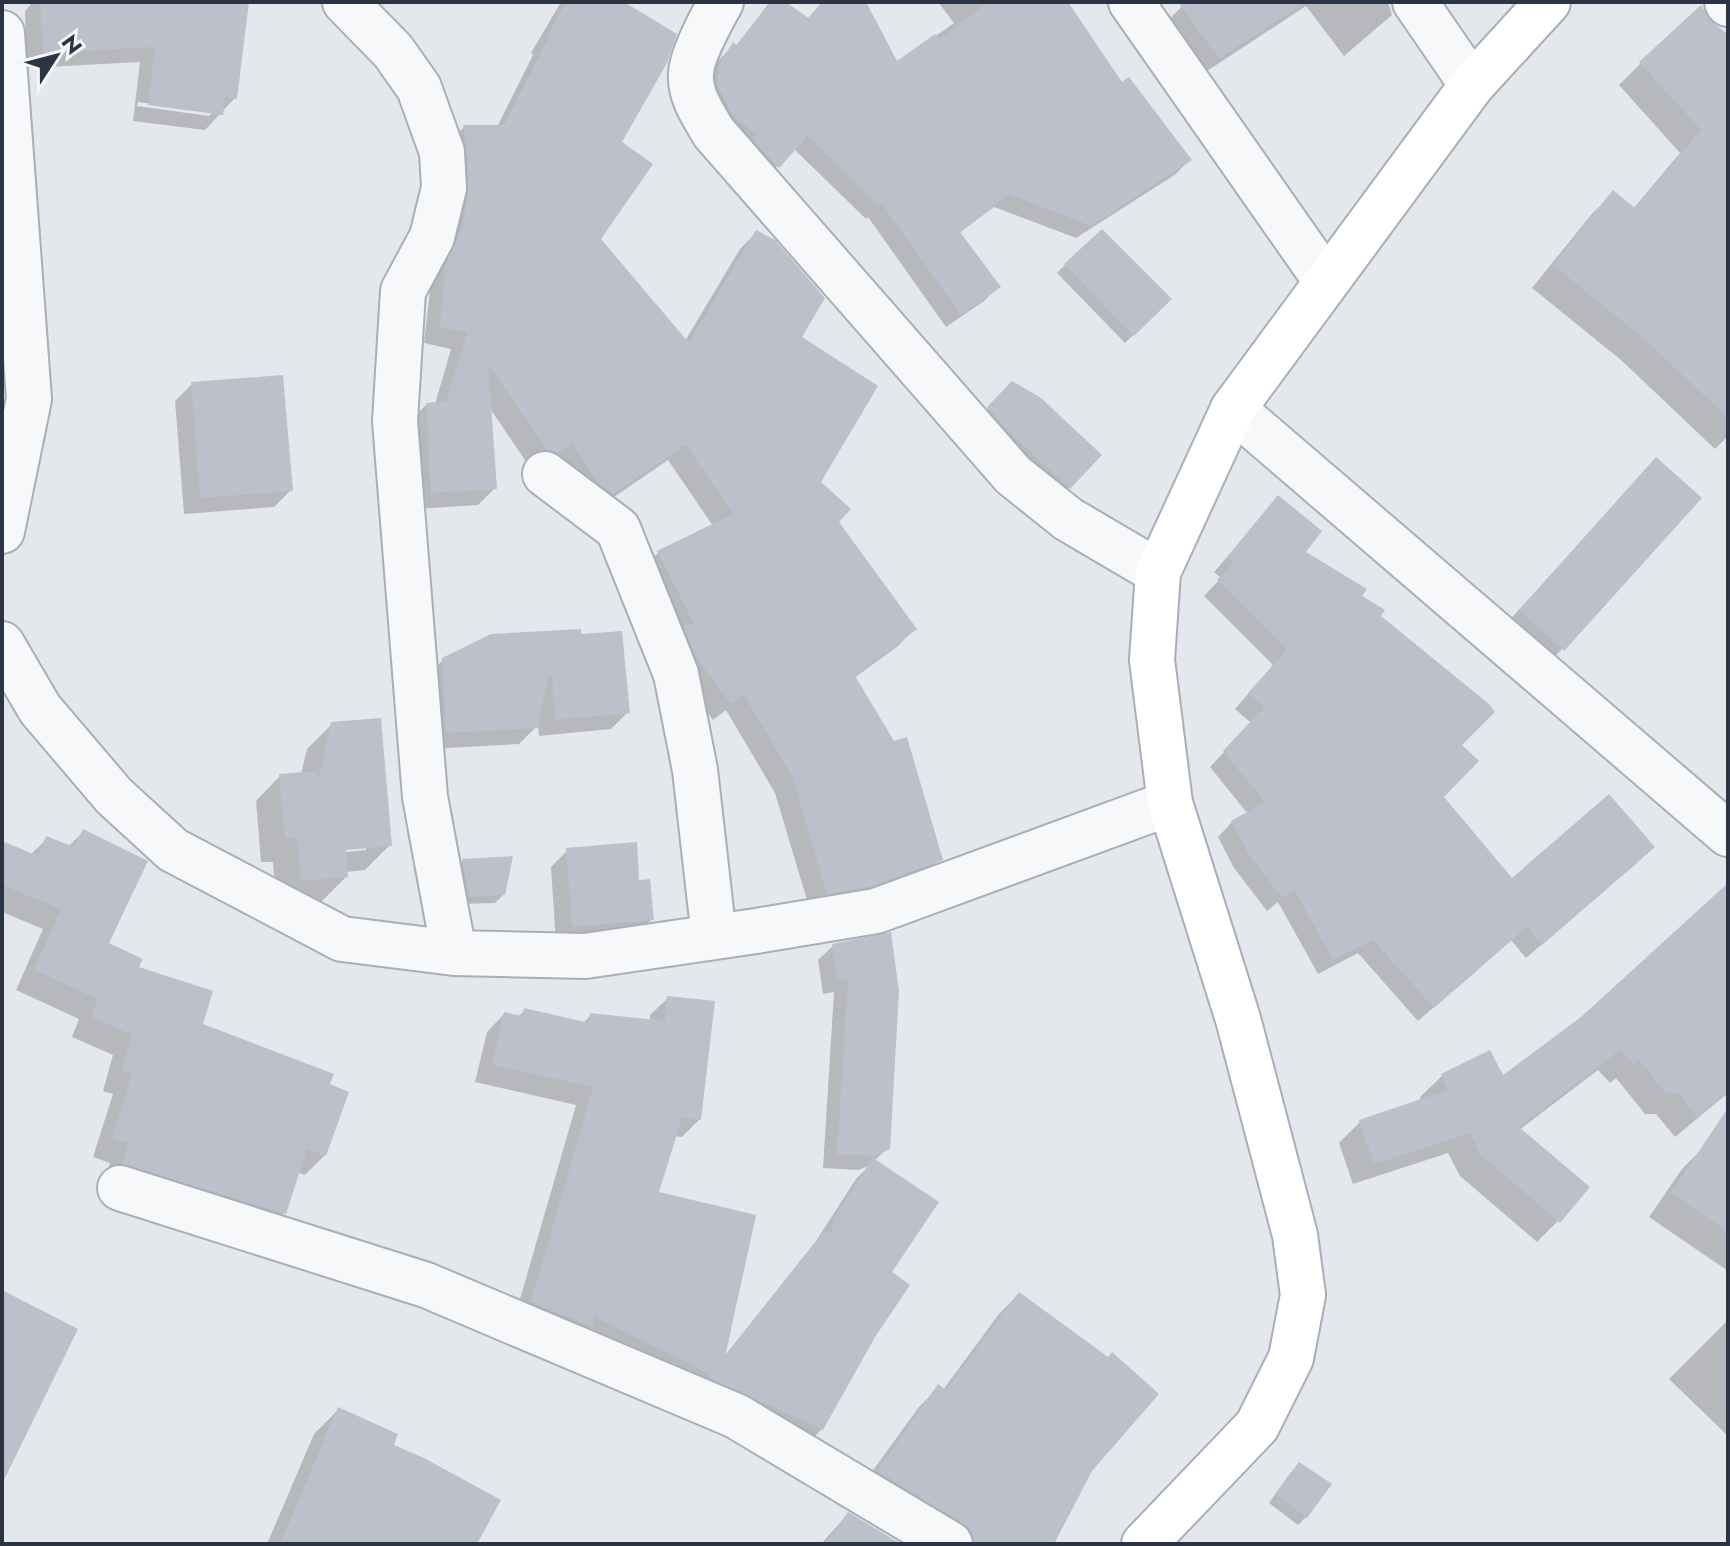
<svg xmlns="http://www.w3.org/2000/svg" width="1730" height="1546" font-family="Jost,sans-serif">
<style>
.shadow{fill:#0003;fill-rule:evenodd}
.building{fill:#bbc0ca}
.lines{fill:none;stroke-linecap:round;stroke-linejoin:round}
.street-casing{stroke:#a9aeb7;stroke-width:48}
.secondary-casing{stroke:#a9aeb7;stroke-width:48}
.street{stroke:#f7f8fa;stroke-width:44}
.secondary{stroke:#fff;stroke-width:44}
</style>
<rect width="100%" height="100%" fill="#e4e7ec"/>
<path class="shadow" d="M33,2H247L235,98L205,130L133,121L140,62L27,68L25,11ZM138,102L213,112L209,116L137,106Z
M561,2H620L619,142L599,239L685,341L740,249L757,232L800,338L818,482L836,522L914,629L898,646L854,678L940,859L923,876L810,910L775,793L726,710L713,720L680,676L641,570L658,553L713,526L668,460L595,510L529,466L489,407L495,488L478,505L415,509L409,422L426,405L435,404L451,349L424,343L447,144L464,127H497L533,55L531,53Z
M770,2H783L807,20L830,2H864L896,64L954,23L938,2H1066L1122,85L1189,160L1176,174L1076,238L994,207L959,233L998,287L984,301L946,327L868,217L866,219L794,149L764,180L719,129L708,72L733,45L735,47Z
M1186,2H1388L1392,15L1344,56L1306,6L1201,75L1164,25Z
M1712,26L1728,37V436L1715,449L1621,360L1532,288L1591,215L1613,193L1633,209L1680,153L1619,85L1641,63Z
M1065,265L1170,299L1125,343L1057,273Z
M1013,383L1069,487L1054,502L974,423Z
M192,384L291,490L274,507L184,514L175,401Z
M1656,460L1699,499L1538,675L1495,636Z
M1278,498L1303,552L1360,597L1379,617L1459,745L1441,797L1512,881L1638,862L1526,958L1511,940L1418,1021L1358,953L1318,974L1278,902L1267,911L1234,868L1218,837L1232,822L1248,814L1210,767L1251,723L1235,709L1273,665L1204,596L1221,578L1214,572Z
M491,636L628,712L611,729L539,736L538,725L519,744L430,749L426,677L443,660Z
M332,724L390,845L365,870L346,872V877L322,901L276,905L273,862H261L256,801L280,776L301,774L307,749ZM366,846V850L336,853V849Z
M84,831L106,944L201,1025L327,1085L325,1155L305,1175L297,1172L284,1213L265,1233L104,1184L110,1163L93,1157L113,1094L103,1091L113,1055L72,1037L79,1019L16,990L43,929L2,912V843L30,855L47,839L68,847Z
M568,850L637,882L652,919L635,936L556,943L551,867Z
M463,861L504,894L495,903L461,904L455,868Z
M1728,908V1093L1675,1137L1656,1114H1645L1616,1078L1610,1083L1598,1070L1519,1130L1558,1221L1537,1242L1460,1176L1448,1153L1353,1184L1339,1143L1360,1122L1422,1101L1420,1097L1442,1076L1490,1052L1503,1078Z
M889,935L888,1148L874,1161L890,1273L873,1336L822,1429L804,1447L514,1320L576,1105L475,1082L487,1032L504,1014L518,1017L525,1010L583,1023L591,1015L650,1022V1015L668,998L700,1119L682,1137L674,1136L657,1194L723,1358L816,1241L856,1179L869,1166L858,1170L823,1168L834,992L823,994L818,960L833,946Z
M1705,1146L1728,1161V1271L1649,1217L1682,1169Z
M1019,1294L1091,1469L1052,1544H945L858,1491L919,1407L939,1387L943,1390L999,1314Z
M1728,1320V1436L1669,1379Z
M338,1410L391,1446L475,1544H267L314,1434Z
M1291,1472L1306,1517L1298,1525L1269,1503Z
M848,1514L898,1544H821Z"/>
<path class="building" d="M40,2H249L237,99L225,97L223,115L148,105L155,47L43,53Z
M566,2H624L677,34L667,63L622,142L653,164L601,239L689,343L756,230L775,240L825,298L802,337L878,386L821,482L851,509L839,522L917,629L855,676L894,741L907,737L943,860L870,887L827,894L792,776L744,695L731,704L697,659L683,625L694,624L657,551L733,514L686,445L613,494L598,482L572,444L558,453L546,449L488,364L497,489L431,493L426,403L446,401L467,332L440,327L445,265L462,227L468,194L467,151L463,125H504L549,37L547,36Z
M770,2H786L808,18L822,2H866L897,61L935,34L939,40L988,2H1068L1122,82L1129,77L1192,160L1091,226L1009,194L960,232L1001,287L961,315L882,204L880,207L808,136L779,168L752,139L756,134L732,115L717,84L719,65L733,42L737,46Z
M1178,2H1306L1219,59Z
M1701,5L1714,24L1728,34V418L1643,338L1553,265L1613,190L1635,208L1701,130L1639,62Z
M1102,229L1172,299L1134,336L1064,264Z
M283,375L293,491L200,498L191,382Z
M1012,381L1041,398L1102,455L1070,489L1011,434L987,407Z
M1656,457L1702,498L1564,651L1519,610Z
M1278,495L1322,531L1306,552L1367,589L1362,596L1385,610L1381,616L1489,704L1495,712L1462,745L1479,761L1444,797L1512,878L1609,794L1655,847L1542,945L1527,927L1434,1008L1373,940L1333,960L1294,889L1282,898L1248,853L1231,821L1265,802L1223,751L1264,707L1248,693L1287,650L1217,580L1234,562L1227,557Z
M581,629V634L622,631L630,713L555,720L552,676H548L538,728L446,733L442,658L491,634Z
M381,718L392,846L346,850L348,877L301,881L297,838H285L279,774L317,771L318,782L331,722Z
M83,829L148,861L109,943L143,959L139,967L213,991L203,1024L334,1074L330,1084L349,1092L326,1156L307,1149L286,1214L122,1164L129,1143L112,1138L132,1074L121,1071L132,1035L91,1017L98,999L34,970L61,909L2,885V841L38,856L46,836L74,847Z
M637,842L639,880L650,879L654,920L572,927L566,848Z
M513,856L505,895L469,897L462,859Z
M1728,883V1092L1697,1117L1678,1093H1666L1638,1059L1633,1064L1620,1050L1519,1127L1590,1187L1560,1223L1481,1155L1470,1133L1374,1164L1359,1120L1448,1090L1441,1074L1490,1050L1503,1075L1581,1017Z
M891,932L899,992L890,1149L874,1156L837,1154L848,979L837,980L832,944Z
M667,996L715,1001L701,1120L682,1118L659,1192L756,1215L725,1357L824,1231L832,1233L833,1219L873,1158L939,1202L892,1272L910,1285L875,1337L823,1430L709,1378L711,1375L595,1317L593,1327L531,1302L593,1087L492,1065L504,1012L522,1016L524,1008L589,1023L590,1013L665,1021Z
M1728,1108V1232L1671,1193Z
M2,1290L78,1329L2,1484Z
M1019,1292L1108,1357L1112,1352L1159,1394L1092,1471L1054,1544H975L971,1531L963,1523L877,1471L938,1384L946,1390Z
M338,1407L398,1434L394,1445L424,1458L501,1500L477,1544H280Z
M1299,1462L1332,1484L1307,1518L1275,1494Z
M848,1512L901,1544H825Z"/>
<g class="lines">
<defs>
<path id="street" d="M345,2L393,51L419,88L442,152L444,188L432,237L403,291L395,421L425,797L454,953
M721,2C712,18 692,55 691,73C689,95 704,116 714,133L1013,475L1068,519L1158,572
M1131,2L1326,281
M1415,2L1472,85
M1727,2L1728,4
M2,33L29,399L2,531
M1233,409L1728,834
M545,474L618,529L676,674L695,770L714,937
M2,644L40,709L114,796L173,850L342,939L454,953L585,956L756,931L876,911L1170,803
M120,1188L426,1285L736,1416L950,1544"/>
<path id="secondary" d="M1144,1544L1257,1426L1291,1358L1303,1295L1295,1235L1238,1019L1170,803L1152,660L1158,572L1233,409L1472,85L1548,2"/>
</defs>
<use href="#street" class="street-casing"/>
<use href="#secondary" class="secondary-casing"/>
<use href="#street" class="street"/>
<use href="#secondary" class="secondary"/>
</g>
<rect width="1730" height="1546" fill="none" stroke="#2b3445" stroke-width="8"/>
<g transform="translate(56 56) rotate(54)" stroke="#f4f6f9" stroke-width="6" paint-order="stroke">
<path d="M0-6L14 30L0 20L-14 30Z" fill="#2b3445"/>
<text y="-12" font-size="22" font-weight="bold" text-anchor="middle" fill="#2b3445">N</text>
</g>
</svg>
